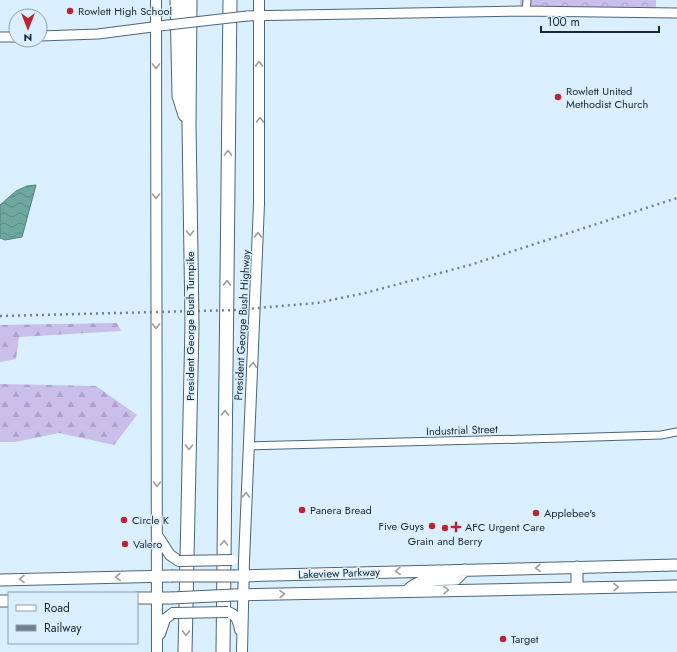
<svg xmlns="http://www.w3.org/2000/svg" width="677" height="652" font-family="Jost,sans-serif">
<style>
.forest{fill:url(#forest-firs)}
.park{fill:url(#park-crowns)}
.water{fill:url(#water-waves);stroke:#54817e}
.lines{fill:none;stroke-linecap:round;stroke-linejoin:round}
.minor-casing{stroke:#4e6576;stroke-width:9}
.tertiary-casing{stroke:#4e6576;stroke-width:11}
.secondary-casing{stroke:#4e6576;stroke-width:12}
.primary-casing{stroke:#4e6576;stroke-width:13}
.motorway-casing{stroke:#4e6576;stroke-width:15}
.minor{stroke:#fff;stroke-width:7}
.tertiary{stroke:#fff;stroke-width:9}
.secondary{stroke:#fff;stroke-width:10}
.primary{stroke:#fff;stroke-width:11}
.motorway{stroke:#fff;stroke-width:13}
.rail{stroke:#72818d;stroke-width:2.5;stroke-dasharray:2 4;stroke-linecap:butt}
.tertiary-bridge-casing{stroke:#4e6576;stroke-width:11;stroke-linecap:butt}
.secondary-bridge-casing{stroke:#4e6576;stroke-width:12;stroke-linecap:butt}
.primary-bridge-casing{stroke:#4e6576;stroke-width:13;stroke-linecap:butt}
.tertiary-bridge{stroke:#fff;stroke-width:9}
.secondary-bridge{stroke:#fff;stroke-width:10}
.primary-bridge{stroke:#fff;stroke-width:11}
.oneway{stroke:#989da0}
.poi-dot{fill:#b72632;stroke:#daefff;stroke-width:1.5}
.labels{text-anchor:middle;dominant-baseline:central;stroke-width:3;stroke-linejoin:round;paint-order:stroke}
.poi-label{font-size:11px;fill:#1b252d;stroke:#daefff;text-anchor:start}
.street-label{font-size:11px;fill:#1b252d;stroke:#daefff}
</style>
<defs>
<pattern id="forest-firs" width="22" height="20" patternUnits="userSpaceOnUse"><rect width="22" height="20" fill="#cabeeb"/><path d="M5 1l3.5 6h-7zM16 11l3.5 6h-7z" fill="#ada3ca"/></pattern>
<pattern id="park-crowns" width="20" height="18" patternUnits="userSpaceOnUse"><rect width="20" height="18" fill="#cabeeb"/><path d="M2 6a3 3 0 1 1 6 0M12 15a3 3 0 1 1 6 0" fill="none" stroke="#ada3ca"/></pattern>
<pattern id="water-waves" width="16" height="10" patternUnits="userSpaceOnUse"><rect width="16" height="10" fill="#6da9a0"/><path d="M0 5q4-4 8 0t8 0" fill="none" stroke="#598983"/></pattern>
</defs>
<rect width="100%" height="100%" fill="#daefff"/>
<path class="forest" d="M117,323L121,331L19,337L16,359L0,362V325Z
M0,384L96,386L137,415L114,445L59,433L15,442H0Z"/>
<path class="park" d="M520,0H656V8L520,11Z"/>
<path class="water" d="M36,185L22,237L5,240L0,238V205L16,191L27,186Z"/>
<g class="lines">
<defs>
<path id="minor" d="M526,11L527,0
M248,446L563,438L661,435L677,432"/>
<path id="tertiary" d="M247,16L520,11L677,13
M40,36L98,34L168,25
M0,37H16"/>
<path id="secondary" d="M156,0L157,652
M157,535L170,555L179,561
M228,612C236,614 239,622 240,630
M160,634L165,619L173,613
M242,652L244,561L259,204V0"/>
<path id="primary" d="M577,567V588
M235,576L677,565
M0,580L171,576
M407,591C421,577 437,580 456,579L465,570
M234,595L677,586
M137,598H171
M0,601H9"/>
<path id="motorway" d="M177,0L179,96L185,115
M185,652L192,324L189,124L190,0
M223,652L230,0"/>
</defs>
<use href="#minor" class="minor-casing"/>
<use href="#tertiary" class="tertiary-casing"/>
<use href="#secondary" class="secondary-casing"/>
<use href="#primary" class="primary-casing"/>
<use href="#motorway" class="motorway-casing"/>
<use href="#minor" class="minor"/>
<use href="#tertiary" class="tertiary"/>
<use href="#secondary" class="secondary"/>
<use href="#primary" class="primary"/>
<use href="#motorway" class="motorway"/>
<path class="rail" d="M0,316L235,310L317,303L365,293L470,265L677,198"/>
<defs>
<path id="tertiary-bridge" d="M168,25L247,16"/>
<path id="secondary-bridge" d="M179,561L232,560
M173,613L228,612"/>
<path id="primary-bridge" d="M171,576H235
M171,598L234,595"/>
</defs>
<use href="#tertiary-bridge" class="tertiary-bridge-casing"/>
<use href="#secondary-bridge" class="secondary-bridge-casing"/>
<use href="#primary-bridge" class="primary-bridge-casing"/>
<use href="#tertiary-bridge" class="tertiary-bridge"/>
<use href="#secondary-bridge" class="secondary-bridge"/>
<use href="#primary-bridge" class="primary-bridge"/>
</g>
<defs><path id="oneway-chevron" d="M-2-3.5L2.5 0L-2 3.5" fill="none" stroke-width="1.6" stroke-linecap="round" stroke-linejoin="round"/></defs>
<g class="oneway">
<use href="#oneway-chevron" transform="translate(259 64) rotate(-91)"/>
<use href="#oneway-chevron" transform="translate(156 66) rotate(90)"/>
<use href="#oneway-chevron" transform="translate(260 120) rotate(-91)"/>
<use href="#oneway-chevron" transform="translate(228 153) rotate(-89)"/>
<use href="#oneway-chevron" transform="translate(156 196) rotate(90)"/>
<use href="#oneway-chevron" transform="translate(190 233) rotate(89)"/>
<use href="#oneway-chevron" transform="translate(258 235) rotate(-88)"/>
<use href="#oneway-chevron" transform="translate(227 283) rotate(-89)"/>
<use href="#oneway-chevron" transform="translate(156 326) rotate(90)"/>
<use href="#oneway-chevron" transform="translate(253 365) rotate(-87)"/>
<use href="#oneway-chevron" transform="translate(225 413) rotate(-89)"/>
<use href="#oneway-chevron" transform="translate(189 447) rotate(91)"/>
<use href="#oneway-chevron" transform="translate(157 484) rotate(90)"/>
<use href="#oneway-chevron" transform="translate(246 495) rotate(-88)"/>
<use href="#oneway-chevron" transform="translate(224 543) rotate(-89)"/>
<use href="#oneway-chevron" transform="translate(538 568) rotate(179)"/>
<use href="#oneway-chevron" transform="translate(398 571) rotate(178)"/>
<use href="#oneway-chevron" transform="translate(118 577) rotate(179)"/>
<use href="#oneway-chevron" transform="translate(22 579) rotate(179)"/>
<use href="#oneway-chevron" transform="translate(616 587) rotate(-1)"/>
<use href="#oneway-chevron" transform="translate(446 590) rotate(-1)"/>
<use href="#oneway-chevron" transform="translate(282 594) rotate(-1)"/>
<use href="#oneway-chevron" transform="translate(186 633) rotate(91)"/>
</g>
<g class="poi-dot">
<circle cx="70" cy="11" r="4"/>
<circle cx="558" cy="97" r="4"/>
<circle cx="302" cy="510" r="4"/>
<circle cx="536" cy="513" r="4"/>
<circle cx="124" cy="520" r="4"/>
<circle cx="432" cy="526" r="4"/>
<path d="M454 521h4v4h4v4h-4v4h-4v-4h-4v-4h4z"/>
<circle cx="445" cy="528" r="4"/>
<circle cx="125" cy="544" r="4"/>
<circle cx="503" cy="639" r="4"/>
</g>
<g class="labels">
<g class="poi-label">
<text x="78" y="11">Rowlett High School</text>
<text x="566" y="91">Rowlett United<tspan x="566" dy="13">Methodist Church</tspan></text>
<text x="310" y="510">Panera Bread</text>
<text x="544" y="513">Applebee's</text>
<text x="132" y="520">Circle K</text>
<text x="424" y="526" text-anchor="end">Five Guys</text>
<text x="465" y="527">AFC Urgent Care</text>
<text x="445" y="541" text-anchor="middle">Grain and Berry</text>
<text x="133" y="544">Valero</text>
<text x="511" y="639">Target</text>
</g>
<g class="street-label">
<text transform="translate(242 325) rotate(-87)">President George Bush Highway</text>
<text transform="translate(190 326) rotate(-90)">President George Bush Turnpike</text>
<text transform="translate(462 430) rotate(-2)">Industrial Street</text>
<text transform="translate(339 573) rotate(-2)">Lakeview Parkway</text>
</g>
</g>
<rect x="8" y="592" width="130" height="52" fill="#daefff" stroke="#8e9eab"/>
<rect x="16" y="605" width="20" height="6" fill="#ffffff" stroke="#8e9eab"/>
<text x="44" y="612" font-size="12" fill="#1b252d">Road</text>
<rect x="16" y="625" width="20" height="6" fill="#72818d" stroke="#8e9eab"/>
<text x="44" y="632" font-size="12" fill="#1b252d">Railway</text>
<g transform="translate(28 28) rotate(180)"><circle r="19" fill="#daefff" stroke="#8e9eab"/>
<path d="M0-3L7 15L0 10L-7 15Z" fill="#b72632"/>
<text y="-6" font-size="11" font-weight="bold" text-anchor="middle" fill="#1b252d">N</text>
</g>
<path d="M541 26v6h118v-6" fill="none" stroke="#1b252d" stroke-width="2"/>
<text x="547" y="26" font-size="12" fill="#1b252d" stroke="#daefff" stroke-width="3" paint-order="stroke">100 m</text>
</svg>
